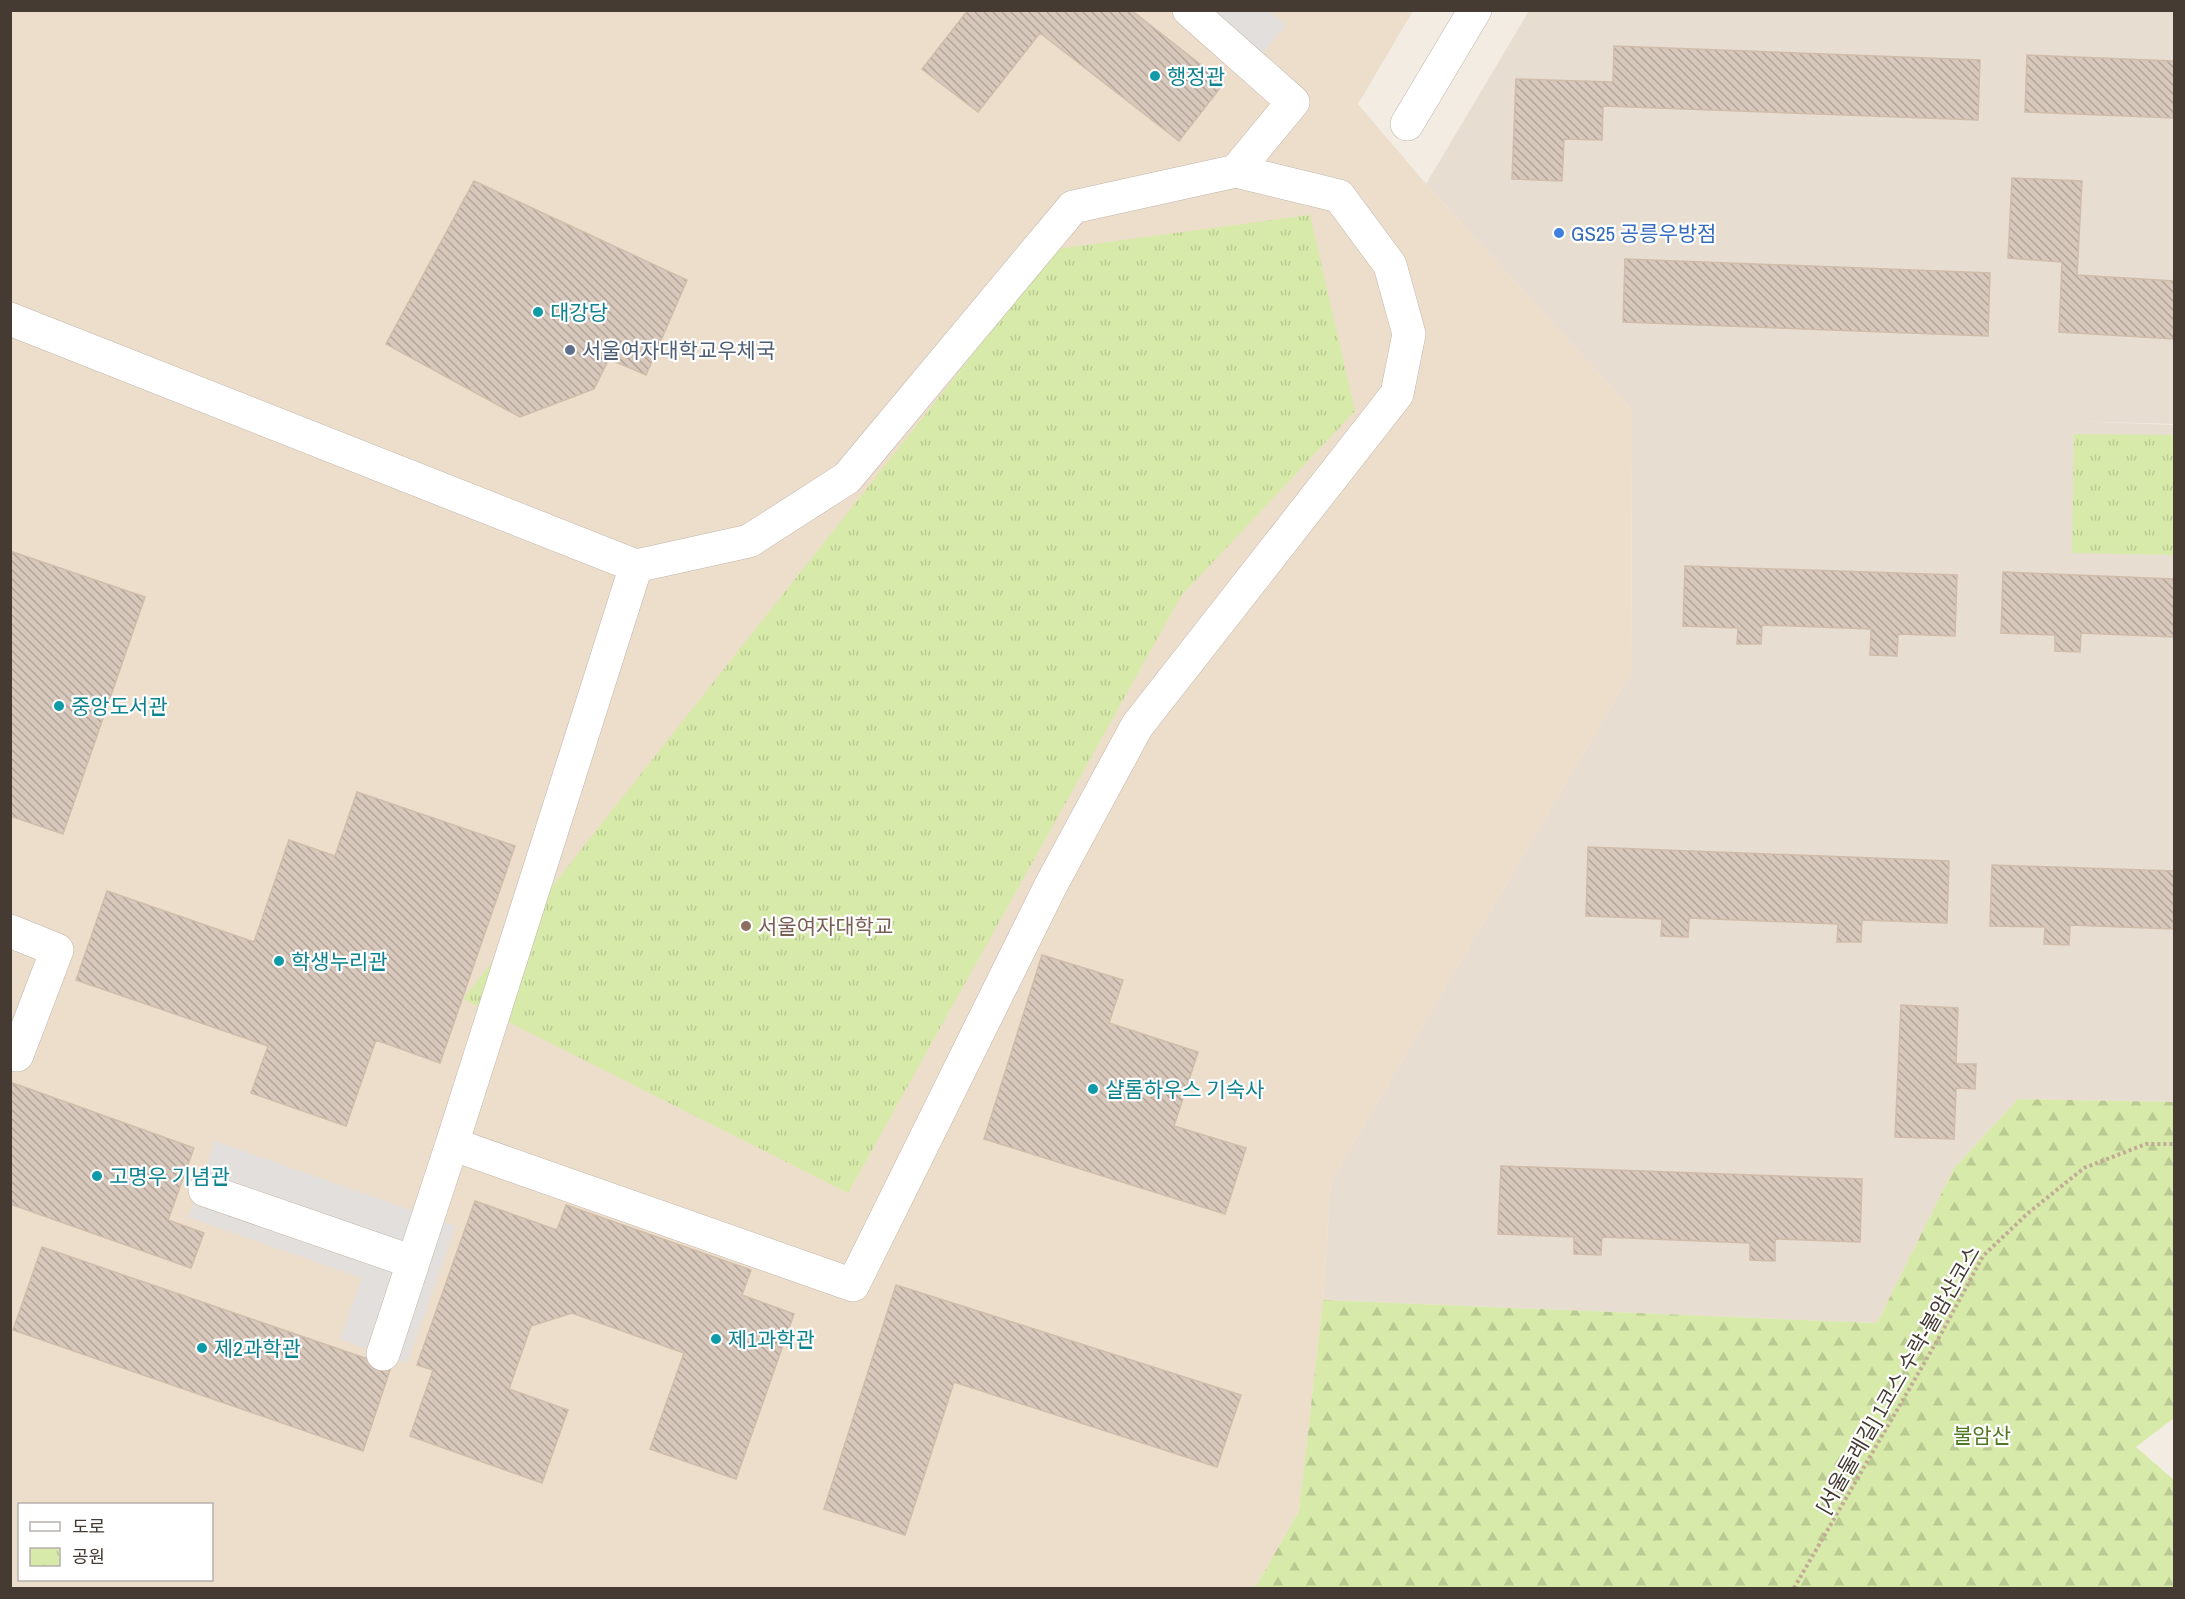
<svg xmlns="http://www.w3.org/2000/svg" width="2185" height="1599" font-family="'Archivo Narrow','Noto Sans KR',sans-serif">
<style>
.residential{fill:#e7ddd1}
.education{fill:#eddecc;fill-rule:evenodd}
.forest{fill:url(#forest-firs)}
.park{fill:url(#park-tufts)}
.parking{fill:#e3dfdc}
.building{fill:url(#building-back-hatch);stroke:#d0bcab;stroke-width:1.5}
.lines{fill:none;stroke-linecap:round;stroke-linejoin:round}
.minor-casing{stroke:#c1b5a9;stroke-width:34}
.path{stroke:#c1ab96;stroke-width:4;stroke-dasharray:3 3;stroke-linecap:butt}
.minor{stroke:#fff;stroke-width:33}
.culture-dot{fill:#0f9aa8;stroke:#fff;stroke-width:2}
.shop-dot{fill:#3f7fe0;stroke:#fff;stroke-width:2}
.service-dot{fill:#5c6f8a;stroke:#fff;stroke-width:2}
.education-dot{fill:#8d6e63;stroke:#fff;stroke-width:2}
.labels{text-anchor:middle;dominant-baseline:central;stroke-width:4.5;stroke-linejoin:round;paint-order:stroke}
.culture-label{font-size:21px;fill:#0d838f;stroke:#fff;text-anchor:start}
.shop-label{font-size:21px;fill:#366cbe;stroke:#fff;text-anchor:start}
.service-label{font-size:21px;fill:#4e5e75;stroke:#fff;text-anchor:start}
.education-label{font-size:21px;fill:#785e54;stroke:#fff;text-anchor:start}
.street-label{font-size:21px;fill:#453b33;stroke:#fff}
.park-label{font-size:21px;fill:#517924;stroke:#fff}
</style>
<defs>
<pattern id="forest-firs" width="22" height="20" patternUnits="userSpaceOnUse" patternTransform="scale(1.5)"><rect width="22" height="20" fill="#d7eaa9"/><path d="M5 1l3.5 6h-7zM16 11l3.5 6h-7z" fill="#baca92"/></pattern>
<pattern id="park-tufts" width="24" height="20" patternUnits="userSpaceOnUse" patternTransform="scale(1.5)"><rect width="24" height="20" fill="#d7eaa9"/><path d="M3 7l-1-3M5 7V3M7 7l1-3M15 17l-1-3M17 17v-4M19 17l1-3" fill="none" stroke="#baca92"/></pattern>
<pattern id="building-back-hatch" width="6" height="6" patternUnits="userSpaceOnUse" patternTransform="scale(1.5)"><rect width="6" height="6" fill="#d8c8bb"/><path d="M-1 5l2 2M0 0l6 6M5-1l2 2" fill="none" stroke="#b1a499"/></pattern>
</defs>
<rect width="100%" height="100%" fill="#f3ece3"/>
<path class="residential" d="M1529,11H2174V424L2068,421L2174,425V1102L2018,1099L1954,1168L1877,1323L1323,1300L1331,1181L1632,671L1631,409L1426,184Z"/>
<path class="education" d="M11,11H1413L1358,104L1426,184L1631,409L1632,671L1331,1181L1323,1300L1299,1511L1255,1588H11ZM20,1504H212V1580H20Z"/>
<path class="forest" d="M2018,1099L2174,1102V1418L2136,1447L2174,1480V1588H1255L1299,1511L1323,1300L1877,1323L1954,1168Z"/>
<path class="park" d="M1310,215L1355,411L1181,596L848,1193L463,999L1056,249Z
M2074,434L2174,435V555L2072,553Z"/>
<path class="parking" d="M1211,11H1269L1286,25L1262,54Z
M215,1141L456,1226L407,1363L340,1339L362,1278L188,1217Z"/>
<path class="building" d="M968,10H1131L1224,83L1179,141L1040,33L978,112L922,69Z
M1614,46L1980,60L1978,120L1603,106L1602,140L1564,139L1562,181L1512,179L1516,79L1613,82Z
M2027,55L2174,61V118L2025,112Z
M2012,178L2082,181L2077,275L2174,281V339L2059,332L2062,262L2008,258Z
M474,181L687,280L646,375L609,359L594,389L520,417L386,344Z
M1625,259L1990,273L1988,336L1623,322Z
M10,551L145,597L63,834L10,816Z
M1685,566L1957,575L1955,636L1898,634L1897,656L1870,655L1871,629L1762,625L1761,644H1737L1738,628L1683,626Z
M2003,572L2174,579V637L2081,633L2080,652L2055,651V635L2001,633Z
M357,792L515,846L440,1063L376,1040L346,1126L251,1093L268,1046L76,980L107,891L254,942L289,840L335,856Z
M1588,847L1949,861L1947,923L1862,920L1861,942H1837L1838,924L1689,918L1688,937L1661,936L1662,919L1586,916Z
M1992,865L2174,871V929L2070,925L2069,945L2044,944L2045,927L1990,926Z
M1042,955L1123,980L1109,1023L1198,1052L1174,1126L1246,1148L1225,1214L984,1139Z
M1901,1005L1958,1008L1956,1064H1976L1975,1089L1956,1088L1954,1139L1895,1137Z
M10,1082L194,1148L168,1220L204,1233L191,1268L10,1204Z
M1501,1166L1862,1179L1860,1242L1775,1239V1261L1750,1260V1243L1602,1237L1601,1255L1574,1254V1237L1498,1234Z
M475,1201L557,1230L566,1205L751,1270L742,1295L794,1314L736,1479L650,1449L684,1353L572,1313L531,1326L509,1389L568,1410L542,1483L410,1436L433,1370L417,1365Z
M42,1247L391,1367L363,1451L13,1330Z
M896,1285L1241,1395L1217,1467L954,1382L905,1535L824,1509Z"/>
<g class="lines">
<defs>
<path id="minor" d="M1189,10L1293,102L1236,171
M1407,124L1475,10
M10,319L636,566L749,541L847,478L1073,207L1236,171L1339,196L1390,265L1409,334L1397,394L1137,726L1051,885L853,1285L452,1144L636,566
M10,931L57,950L17,1055
M205,1190L413,1262
M383,1354L452,1144"/>
</defs>
<use href="#minor" class="minor-casing"/>
<path class="path" d="M1794,1588L1941,1334L1983,1256L2027,1214L2084,1168L2146,1144H2174"/>
<use href="#minor" class="minor"/>
</g>
<g class="culture-dot">
<circle cx="1155" cy="76" r="6"/>
<circle cx="538" cy="312" r="6"/>
<circle cx="59" cy="706" r="6"/>
<circle cx="279" cy="961" r="6"/>
<circle cx="1093" cy="1089" r="6"/>
<circle cx="97" cy="1176" r="6"/>
<circle cx="716" cy="1339" r="6"/>
<circle cx="202" cy="1348" r="6"/>
</g>
<circle class="shop-dot" cx="1559" cy="233" r="6"/>
<circle class="service-dot" cx="570" cy="350" r="6"/>
<circle class="education-dot" cx="746" cy="926" r="6"/>
<g class="labels">
<g class="culture-label">
<text x="1167" y="76">행정관</text>
<text x="550" y="312">대강당</text>
<text x="71" y="706">중앙도서관</text>
<text x="291" y="961">학생누리관</text>
<text x="1105" y="1089">샬롬하우스 기숙사</text>
<text x="109" y="1176">고명우 기념관</text>
<text x="728" y="1339">제1과학관</text>
<text x="214" y="1348">제2과학관</text>
</g>
<g class="shop-label">
<text x="1571" y="233">GS25 공릉우방점</text>
</g>
<g class="service-label">
<text x="582" y="350">서울여자대학교우체국</text>
</g>
<g class="education-label">
<text x="758" y="926">서울여자대학교</text>
</g>
<g class="street-label">
<text transform="translate(1898 1379) rotate(-60)">[서울둘레길] 1코스 수락-불암산코스</text>
</g>
<g class="park-label">
<text x="1982" y="1435">불암산</text>
</g>
</g>
<rect width="2185" height="1599" fill="none" stroke="#453b33" stroke-width="24"/>
<rect x="18" y="1503" width="195" height="78" fill="#ffffff" stroke="#b5b1ad" stroke-width="1.5"/>
<rect x="30" y="1522" width="30" height="9" fill="#ffffff" stroke="#b5b1ad" stroke-width="1.5"/>
<text x="72" y="1533" font-size="18" fill="#453b33">도로</text>
<rect x="30" y="1548" width="30" height="18" fill="url(#park-tufts)" stroke="#b5b1ad" stroke-width="1.5"/>
<text x="72" y="1563" font-size="18" fill="#453b33">공원</text>
</svg>
